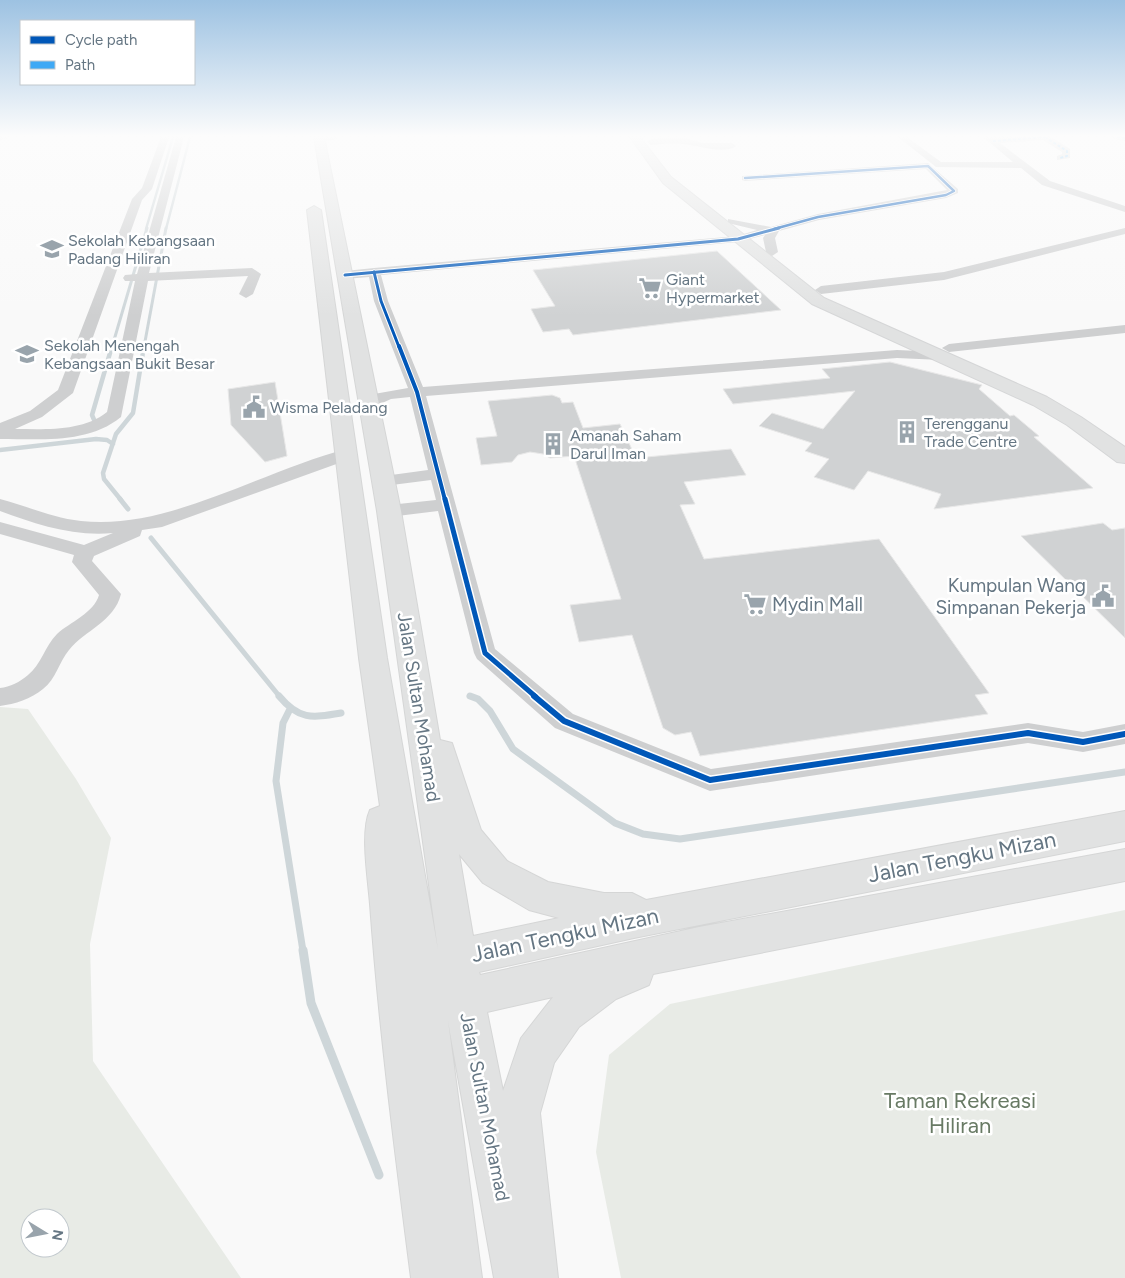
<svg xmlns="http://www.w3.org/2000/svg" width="1125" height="1278" font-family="Figtree,sans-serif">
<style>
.green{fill:#e8ebe6;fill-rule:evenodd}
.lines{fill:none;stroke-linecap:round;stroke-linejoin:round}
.stream-far5{stroke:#ced6d9;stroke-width:2.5}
.stream-far4{stroke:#ced6d9;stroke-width:3}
.stream-far3{stroke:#ced6d9;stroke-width:4.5}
.stream-far2{stroke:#ced6d9;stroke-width:5}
.stream-far1{stroke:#ced6d9;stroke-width:7}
.stream{stroke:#ced6d9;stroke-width:9}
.building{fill:#d0d2d3;stroke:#e8e8e8}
.major-casing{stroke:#d5d6d7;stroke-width:2}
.highway-casing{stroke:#d5d6d6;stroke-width:2}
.minor{fill:#cecfd0;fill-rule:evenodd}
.major{fill:#e1e2e2;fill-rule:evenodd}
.highway{fill:#e1e2e2;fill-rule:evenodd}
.quiet{stroke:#3fa9f5;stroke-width:2;stroke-dasharray:3 2;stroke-linecap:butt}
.cycleway-far4-casing{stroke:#fff;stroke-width:4}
.cycleway-far3-casing{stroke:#fff;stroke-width:5}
.cycleway-far2-casing{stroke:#fff;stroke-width:6}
.cycleway-far1-casing{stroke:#fff;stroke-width:8}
.cycleway-casing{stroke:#fff;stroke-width:9}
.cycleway-far4{stroke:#0057b8;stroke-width:2.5}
.cycleway-far3{stroke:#0057b8;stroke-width:3}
.cycleway-far2{stroke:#0057b8;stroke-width:4}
.cycleway-far1{stroke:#0057b8;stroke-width:5}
.cycleway{stroke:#0057b8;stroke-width:6}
.labels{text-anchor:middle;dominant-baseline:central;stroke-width:5;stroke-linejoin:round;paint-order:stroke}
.far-poi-label{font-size:16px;fill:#657683;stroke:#fff;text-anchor:start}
.poi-label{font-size:19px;fill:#657683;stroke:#fff;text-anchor:end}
.street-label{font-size:19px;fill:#657683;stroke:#fff}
.near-street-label{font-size:22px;fill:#657683;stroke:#fff}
.near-park-label{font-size:22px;fill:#687a64;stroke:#fff}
</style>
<rect width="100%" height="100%" fill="#f9f9f9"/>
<path class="green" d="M0,707L28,709L76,779L111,838L90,944L93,1061L241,1278H0ZM30,1218H60V1248H30Z
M1125,910V1278H621L596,1152L609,1055L670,1004Z"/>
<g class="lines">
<path class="stream-far5" d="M146,229L173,137
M166,229L190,137"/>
<path class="stream-far4" d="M112,347L147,228
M144,347L166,228"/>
<path class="stream-far3" d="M95,422L92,415L112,346
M0,450L96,439L107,440L113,444
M121,500L104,479L103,473L116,434L133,413L144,346"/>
<path class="stream-far2" d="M120,499L128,509
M151,538L280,697
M470,696L472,697"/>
<path class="stream-far1" d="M279,696C299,720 311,718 341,713
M470,696L478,699L490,711L513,749L615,823L643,834L680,839L1125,772
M290,709L283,723L276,781L303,951"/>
<path class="stream" d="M303,950L311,1003L379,1175"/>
</g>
<path class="building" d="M717,251L781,310L573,335L569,329L543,332L531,309L555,306L533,270Z
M890,362L982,385L979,389L1010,416L1014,415L1039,436L1034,437L1093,488L934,509L941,494L868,471L854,490L814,477L829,459L805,451L812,443L759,426L772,413L823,429L855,391L733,404L723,389L830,378L822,369Z
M275,382L287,456L265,462L231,425L228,389Z
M552,395L560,398L562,403L573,402L583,428L620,424L636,458L731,449L746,475L684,482L695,504L680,505L704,559L879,539L989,693L975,695L988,714L700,756L691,732L675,735L663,728L632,635L579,642L570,605L621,599L574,456L550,458L543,454L530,452L518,455L512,462L481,465L476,438L497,436L488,401Z
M1103,523L1112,530L1125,528V638L1021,536Z"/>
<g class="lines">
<defs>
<path id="major" d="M630,137H640L671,177L824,298L1047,397L1081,417L1125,447V463L1117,462L1067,425L1033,405L812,304L663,183Z"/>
<path id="highway" d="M314,137H324L401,511L440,740L452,743L481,830L507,861L548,882L604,893H632L646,900L1125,811V841L634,938L479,972L480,975L699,927L1125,849V881L653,974L649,985L616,999L579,1027L554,1063L540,1113L558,1278H494L448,1021L482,1278H411C395,1153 379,1029 370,904C368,878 360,832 370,810L380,806L359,658L307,210L314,206L321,210L387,658L438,950L377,511ZM459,854L483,883L529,910L559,918L473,936ZM553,997L521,1038L503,1091L487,1012Z"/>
</defs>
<use href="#major" class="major-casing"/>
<use href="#highway" class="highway-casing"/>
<path class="minor" d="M0,137H11L0,140Z
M161,137H169L152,189L142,200L73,393L42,417L15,429C45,429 82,432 107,412L135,281H125L123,278L125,275L137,274L176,137H184L149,273L252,268L261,274L253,294L246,298L239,294L248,276L148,281L121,417C88,444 40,439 0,439V423L30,411L58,390L132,199L142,188Z
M316,137H340C335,141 323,141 316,140Z
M898,137H907L941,162H1013L983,137H1051L1070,149V158L1057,160V156L1062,154V152L1043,140L1000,143L1050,181L1125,206V212L1042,185L1021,168L936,167Z
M1113,137H1125V141L1114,139Z
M684,138L703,143H732L736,146C724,155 697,145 683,144C672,143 661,144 651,145L647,142L651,139Z
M928,163L958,189V193L946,198L819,220L779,231L775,238L778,252L772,256L766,252L763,238L765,235L738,242L381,275L388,301L423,387L897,350L941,352L948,356L941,360L897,358L426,396L495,649L573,714L711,769L1028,723L1083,732L1125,724V744L1083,752L1028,743L710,791L555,728L477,659L474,653L438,511L389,517L382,515L380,511L382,507L389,505L436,500L431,480L384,486L378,485L375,481L378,477L384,476L428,470L410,397L391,399L369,409L361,404L374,394L408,388L374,301L369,277L345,279L339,275L345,271L374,268L737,236L757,230L728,223V219L771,227L818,214L947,190L926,169L745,181L742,180V176Z
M1125,228V234L944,280L821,294L815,290L821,286L944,272Z
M1125,325V333L949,352L942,348L949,344Z
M347,449L353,450L356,454L353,458L162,527L142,530L140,536L94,556L92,561L121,594C114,622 85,630 69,650C59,662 56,679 43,689C31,699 15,704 0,706V688C10,687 20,682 28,675C41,665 45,646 57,634C70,622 94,613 99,595L72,562L74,555L0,534V522L84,545L113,533C74,537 35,524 0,511V499C27,506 52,518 81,521C168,531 263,470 347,449Z"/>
<use href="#major" class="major"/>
<use href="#highway" class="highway"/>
<path class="quiet" d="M1045,137L1067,151V156L1060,158
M1117,137L1125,138
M993,141L1045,137"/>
<defs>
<path id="cycleway-far4" d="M745,178L928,166L954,191L946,195L818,217L774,229"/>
<path id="cycleway-far3" d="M374,272L381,301L399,347
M345,275L738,239L779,228"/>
<path id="cycleway-far2" d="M399,346L417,392L445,500"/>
<path id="cycleway-far1" d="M445,499L485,653L536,697"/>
<path id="cycleway" d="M534,696L564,721L710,780L1028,733L1083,742L1125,734"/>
</defs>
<use href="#cycleway-far4" class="cycleway-far4-casing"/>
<use href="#cycleway-far3" class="cycleway-far3-casing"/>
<use href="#cycleway-far2" class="cycleway-far2-casing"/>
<use href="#cycleway-far1" class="cycleway-far1-casing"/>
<use href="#cycleway" class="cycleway-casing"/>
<use href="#cycleway-far4" class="cycleway-far4"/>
<use href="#cycleway-far3" class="cycleway-far3"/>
<use href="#cycleway-far2" class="cycleway-far2"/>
<use href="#cycleway-far1" class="cycleway-far1"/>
<use href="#cycleway" class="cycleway"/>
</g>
<linearGradient id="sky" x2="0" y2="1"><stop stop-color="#9dc2e2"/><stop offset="0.43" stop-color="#fcfcfc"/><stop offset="1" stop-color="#fcfcfc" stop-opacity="0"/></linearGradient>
<rect width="1125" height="316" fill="url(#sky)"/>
<defs>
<symbol id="school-bare" viewBox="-9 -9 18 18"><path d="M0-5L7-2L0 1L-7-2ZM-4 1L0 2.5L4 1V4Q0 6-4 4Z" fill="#99a4ac" stroke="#fff" stroke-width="2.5" paint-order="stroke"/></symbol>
<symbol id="supermarket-bare" viewBox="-9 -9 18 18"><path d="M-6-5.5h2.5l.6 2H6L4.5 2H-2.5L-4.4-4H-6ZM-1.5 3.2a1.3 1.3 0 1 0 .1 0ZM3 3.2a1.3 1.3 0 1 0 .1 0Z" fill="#99a4ac" stroke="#fff" stroke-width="2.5" paint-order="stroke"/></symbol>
<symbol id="civic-bare" viewBox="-9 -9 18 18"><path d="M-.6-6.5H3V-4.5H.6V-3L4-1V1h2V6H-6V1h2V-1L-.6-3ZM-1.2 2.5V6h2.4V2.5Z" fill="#99a4ac" stroke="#fff" stroke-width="2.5" paint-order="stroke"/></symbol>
<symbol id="building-bare" viewBox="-9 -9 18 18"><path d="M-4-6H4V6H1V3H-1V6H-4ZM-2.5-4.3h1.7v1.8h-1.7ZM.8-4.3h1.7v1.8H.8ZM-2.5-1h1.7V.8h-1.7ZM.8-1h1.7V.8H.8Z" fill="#99a4ac" stroke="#fff" stroke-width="2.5" paint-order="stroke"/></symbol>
</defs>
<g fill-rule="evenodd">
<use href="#school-bare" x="36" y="233" width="32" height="32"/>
<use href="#supermarket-bare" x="634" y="272" width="32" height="32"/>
<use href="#school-bare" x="11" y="338" width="32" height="32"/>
<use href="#civic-bare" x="238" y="391" width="32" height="32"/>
<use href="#building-bare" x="891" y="416" width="32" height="32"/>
<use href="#building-bare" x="537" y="428" width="32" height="32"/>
<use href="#civic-bare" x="1087" y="580" width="32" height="32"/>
<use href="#supermarket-bare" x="739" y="588" width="32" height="32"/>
</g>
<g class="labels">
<g class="far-poi-label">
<text x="68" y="240">Sekolah Kebangsaan<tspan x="68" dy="18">Padang Hiliran</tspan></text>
<text x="666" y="279">Giant<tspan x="666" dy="18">Hypermarket</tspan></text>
<text x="44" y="345">Sekolah Menengah<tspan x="44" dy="18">Kebangsaan Bukit Besar</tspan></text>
<text x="270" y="407">Wisma Peladang</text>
<text x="924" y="423">Terengganu<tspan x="924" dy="18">Trade Centre</tspan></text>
<text x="570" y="435">Amanah Saham<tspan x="570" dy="18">Darul Iman</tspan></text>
</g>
<g class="poi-label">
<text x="1086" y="585">Kumpulan Wang<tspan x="1086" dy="22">Simpanan Pekerja</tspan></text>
<text x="772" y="604" text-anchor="start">Mydin Mall</text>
</g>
<g class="street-label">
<text transform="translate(419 707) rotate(81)">Jalan Sultan Mohamad</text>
<text transform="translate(485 1107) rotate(79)">Jalan Sultan Mohamad</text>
</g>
<g class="near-street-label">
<text transform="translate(962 857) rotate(-11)">Jalan Tengku Mizan</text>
<text transform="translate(565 935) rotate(-12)">Jalan Tengku Mizan</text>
</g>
<g class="near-park-label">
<text x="960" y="1100">Taman Rekreasi<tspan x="960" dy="25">Hiliran</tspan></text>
</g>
</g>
<rect x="20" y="20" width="175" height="65" fill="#ffffff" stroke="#c1c8cd"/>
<rect x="30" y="36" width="25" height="8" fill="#0057b8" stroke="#c1c8cd"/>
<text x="65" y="45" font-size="15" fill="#657683">Cycle path</text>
<rect x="30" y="61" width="25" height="8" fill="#3fa9f5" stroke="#c1c8cd"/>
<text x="65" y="70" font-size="15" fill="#657683">Path</text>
<g transform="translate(45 1233) rotate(100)"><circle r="24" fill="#ffffff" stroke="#c1c8cd"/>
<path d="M0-4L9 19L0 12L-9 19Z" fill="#99a4ac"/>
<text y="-8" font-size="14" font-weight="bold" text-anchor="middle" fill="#657683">N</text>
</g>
</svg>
